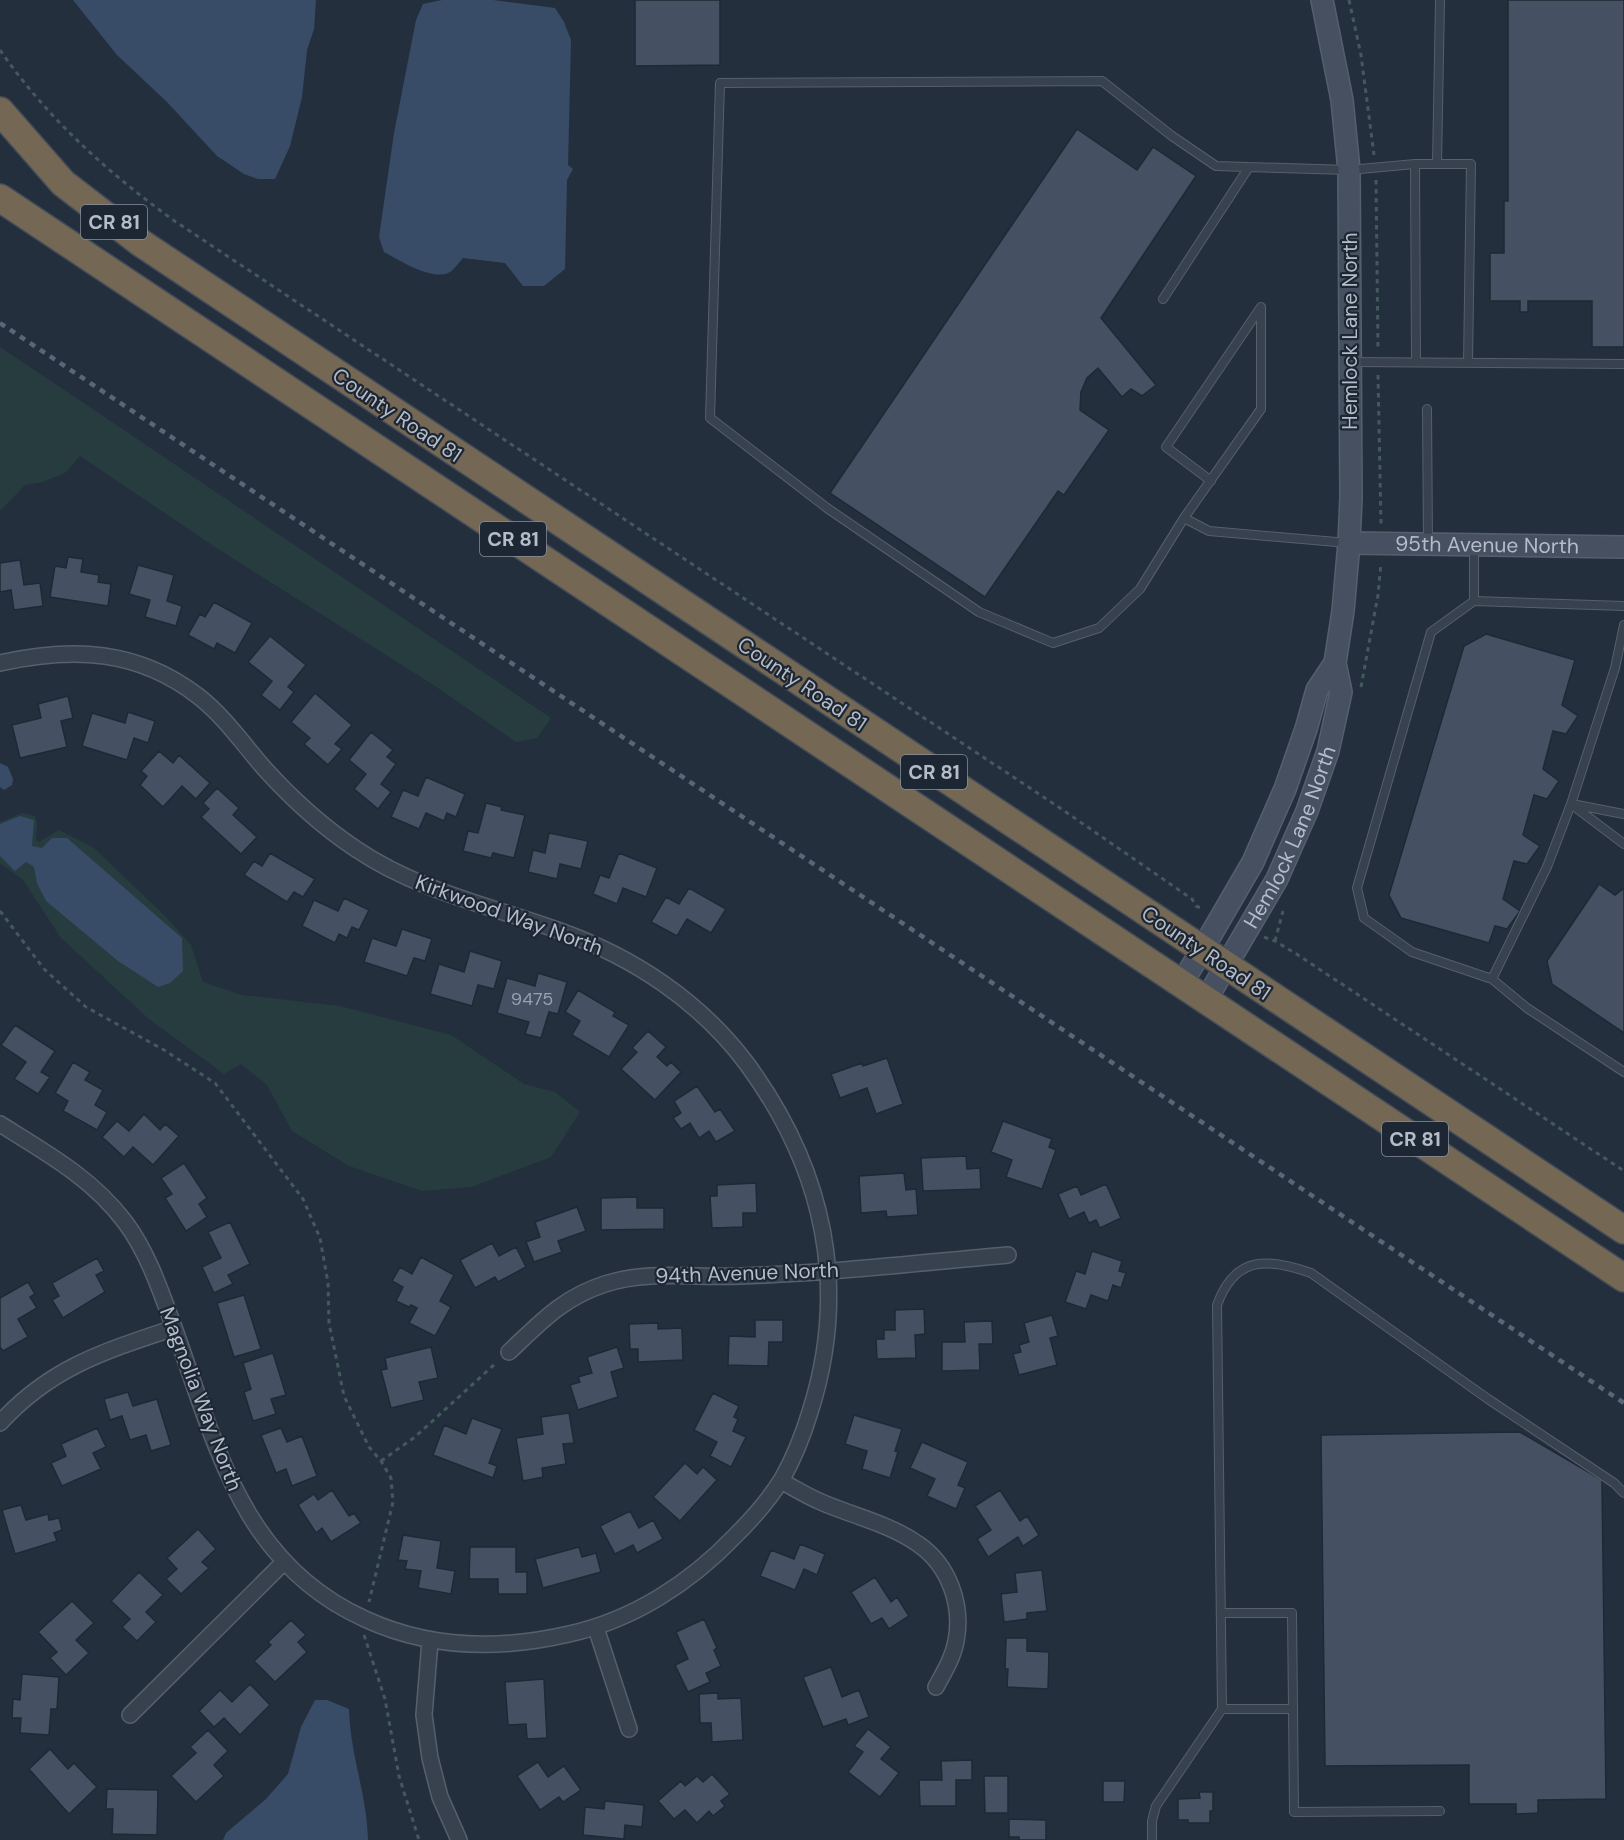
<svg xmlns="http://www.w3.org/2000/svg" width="1624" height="1840" font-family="'DM Sans',sans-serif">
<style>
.green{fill:#263c3f}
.water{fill:#394c67}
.building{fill:#455162;stroke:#1f2835;stroke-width:1.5}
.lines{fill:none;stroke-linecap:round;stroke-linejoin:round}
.lane-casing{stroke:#565f6c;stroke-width:10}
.street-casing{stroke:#565f6c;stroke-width:18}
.secondary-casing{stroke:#565f6c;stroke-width:24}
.highway-casing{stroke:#434c59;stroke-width:30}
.path{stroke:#44595c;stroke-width:3;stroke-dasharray:4.5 4.5;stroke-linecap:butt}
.lane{stroke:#38414e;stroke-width:8}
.street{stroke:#38414e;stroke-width:15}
.secondary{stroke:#465061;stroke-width:21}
.highway{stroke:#746855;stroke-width:27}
.rail{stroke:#5a6575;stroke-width:4.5;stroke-dasharray:6 6;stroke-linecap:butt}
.labels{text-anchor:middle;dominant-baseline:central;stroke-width:4.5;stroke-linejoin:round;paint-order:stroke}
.number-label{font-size:18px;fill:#98a1af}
.shield{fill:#1d2633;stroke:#878f9c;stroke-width:1.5}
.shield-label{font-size:20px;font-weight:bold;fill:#b4bcc9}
.street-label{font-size:21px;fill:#b4bcc9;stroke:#1d2633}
</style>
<rect width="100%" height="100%" fill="#242f3e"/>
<path class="green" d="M0,347L66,391L551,718L537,738L516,742L432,684L218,549L80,456L65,473L43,482L25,485L0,511Z
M22,813L35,816L37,823L36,840L39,842L59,830L94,848L166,917L191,945L203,982L242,995L340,1006L451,1035L524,1084L555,1092L580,1112L551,1157L471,1187L422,1191L349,1166L292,1131L267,1085L241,1064L224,1074L149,1019L61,938L23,880L0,863V822Z"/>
<path class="water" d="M73,0H316L314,29L307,50L302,97L290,146L275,179H258L244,174L217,156L167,102L117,55Z
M442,0H493L555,8L564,22L571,40L568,165L573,169L567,180L565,269L544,286H523L505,263L463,258C459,262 455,269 450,272C433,282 399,260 384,252L379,237L394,133L416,20L423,4Z
M0,763L8,767L13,779L12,785L4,790L0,787Z
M20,816L34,820L32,846L42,848L52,838H67L182,938L183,971L170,983L158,987L118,961L46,901L37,883L34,867L26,862L15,871L0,856V824Z
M315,1700H327L349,1709C350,1754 367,1795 368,1840H223L226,1833L266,1799L288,1774L301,1727Z"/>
<path class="building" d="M635,0H720V65L635,66Z
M1508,0H1624V347H1592V301H1528V312H1520V301H1490V253H1504V201H1508Z
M1077,129L1137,170L1153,147L1196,176L1101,318L1156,385L1142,396L1131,389L1122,397L1098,368L1087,378L1081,392L1080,410L1109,430L1064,495L1058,491L985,597L830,493Z
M68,557L83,559L81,572L99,575L98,582L111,584L108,606L50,597L55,566L66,568Z
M20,560L24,585L40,583L43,606L14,610L11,590L0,592V563Z
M138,565L174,575L167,601L182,606L176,626L145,617L150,600L129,594Z
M214,602L252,623L235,653L217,643L214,649L188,635L200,614L205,617Z
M1486,634L1575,660L1562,705L1578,716L1566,734L1553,731L1543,769L1559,781L1547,799L1534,795L1523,835L1540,846L1527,864L1514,861L1503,899L1520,911L1507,929L1495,926L1489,943L1401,918L1389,895L1464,646Z
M270,636L306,665L288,687L294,692L280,710L261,695L272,681L248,662Z
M315,693L352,725L335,744L342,749L328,765L304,744L310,738L291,722Z
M68,696L73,718L61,721L67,747L20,758L12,725L41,718L38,704Z
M128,712L155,721L148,743L134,738L127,760L82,746L92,713L125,723Z
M371,732L393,750L387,757L396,764L381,784L391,792L378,809L354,789L366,774L349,760Z
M159,751L173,763L179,755L210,783L196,799L182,786L163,807L140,785L147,776L141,771Z
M426,777L465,794L456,817L447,813L444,821L426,813L419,829L391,817L403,790L418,796Z
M217,788L239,808L233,815L257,837L241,854L201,817L209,809L203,803Z
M486,803L502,807L501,810L525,815L514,858L493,853L491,858L463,851L468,831L478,833Z
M549,833L588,841L581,869L560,864L557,879L528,872L533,850L545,853Z
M270,853L315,879L303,897L294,892L287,902L244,875L254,861L262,866Z
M619,853L657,868L646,897L623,888L617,904L593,894L600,875L609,878Z
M1599,884L1615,895L1624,888V1033L1552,984L1547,961Z
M689,888L726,909L711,933L687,919L677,936L651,922L666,897L679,904Z
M344,898L369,910L359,930L352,927L347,938L339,934L335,943L302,926L314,900L338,911Z
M402,929L432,939L425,961L414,958L407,976L364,962L372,938L396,946Z
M470,951L502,961L494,989L478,985L472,1006L430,994L439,964L464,972Z
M538,973L567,982L558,1014L549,1012L541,1038L525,1034L529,1022L497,1013L507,978L535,986Z
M578,990L615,1012L613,1016L629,1025L609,1057L572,1035L580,1021L565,1012Z
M15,1025L55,1051L41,1072L50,1077L38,1094L14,1079L26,1062L1,1045Z
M648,1031L666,1047L657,1057L667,1066L671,1062L681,1072L655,1100L621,1069L637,1052L632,1048Z
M887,1058L903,1104L876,1114L867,1088L840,1098L831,1074L862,1063L863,1066Z
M73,1062L90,1072L85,1080L103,1090L95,1105L107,1112L97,1130L63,1111L68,1101L55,1093Z
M697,1086L715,1112L720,1109L735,1131L716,1142L709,1131L699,1138L690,1123L681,1129L673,1118L681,1113L674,1101Z
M144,1114L160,1130L165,1124L179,1136L153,1165L133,1147L124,1157L102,1137L117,1121L129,1131Z
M1003,1121L1052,1139L1049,1147L1056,1150L1042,1189L1006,1177L1012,1160L991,1152Z
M966,1156L967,1169L980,1168L981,1189L923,1191L921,1158Z
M184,1163L207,1198L199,1204L207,1217L186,1231L165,1198L172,1194L161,1178Z
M904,1173L906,1190L916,1189L918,1215L887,1217L886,1211L861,1213L859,1176Z
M756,1183L757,1213H743V1227L712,1228L710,1196H717V1185Z
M1106,1184L1121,1218L1100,1228L1096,1220L1089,1223L1084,1212L1069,1219L1058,1194L1077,1186L1081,1195Z
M637,1197V1208H664V1229L601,1230V1198Z
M577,1207L586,1231L558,1241L562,1252L534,1262L526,1242L540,1237L535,1222Z
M230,1222L250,1264L228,1275L233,1284L214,1293L202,1267L221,1258L208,1232Z
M492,1243L499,1256L516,1247L526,1267L498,1282L495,1277L475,1288L460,1260Z
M1092,1251L1122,1261L1119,1271L1126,1273L1121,1288L1113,1285L1108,1301L1091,1295L1086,1309L1065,1302L1076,1271L1085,1274Z
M421,1257L454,1275L440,1301L451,1307L435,1336L409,1323L417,1308L411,1305L409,1307L396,1301L403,1287L392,1281L400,1267L412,1274Z
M97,1258L104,1271L96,1275L105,1292L63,1318L52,1300L59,1296L52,1283Z
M28,1282L35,1294L30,1297L37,1308L18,1319L28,1337L3,1351L0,1347V1298Z
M244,1295L261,1349L234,1357L217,1303Z
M924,1309L925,1334L915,1335L916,1358L877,1359L876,1339H884V1330H895V1310Z
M1052,1315L1058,1336L1050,1338L1057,1365L1019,1375L1013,1354L1021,1352L1019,1345L1029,1342L1024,1323Z
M755,1320H783V1342H769L768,1366L728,1365L729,1336L755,1337Z
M992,1321L993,1344H979L980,1370L942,1371V1342H965L964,1322Z
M658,1323V1329L682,1328L683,1360L638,1362V1349H630L629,1324Z
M431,1347L438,1378L419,1382L424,1400L391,1408L381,1370L387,1369L385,1358Z
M617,1347L624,1368L611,1372L618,1397L578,1410L570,1385L580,1382L578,1377L592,1373L587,1357Z
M273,1353L286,1395L271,1399L276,1414L253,1421L244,1392L251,1389L243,1363Z
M128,1392L133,1406L157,1399L171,1445L151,1451L146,1435L130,1440L122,1416L110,1420L104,1399Z
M713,1393L739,1406L734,1417L738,1419L733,1431L746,1437L731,1467L710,1456L717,1442L694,1430Z
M569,1413L574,1443L563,1444L566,1464L542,1468L543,1477L523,1481L516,1438L543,1434L541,1417Z
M854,1415L902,1429L895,1451L898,1452L890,1478L862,1469L867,1451L845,1444Z
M472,1418L502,1429L489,1463L497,1466L493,1478L433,1455L444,1425L466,1434Z
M97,1428L106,1447L93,1453L101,1469L62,1486L51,1463L66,1456L61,1444Z
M281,1428L287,1442L302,1436L317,1476L292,1486L286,1469L276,1473L261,1435Z
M1520,1432L1602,1480L1606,1799L1538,1800V1813L1516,1814V1804H1469V1765L1325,1766L1321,1435Z
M922,1442L968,1462L958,1485L965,1488L956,1509L927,1496L935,1479L910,1468Z
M685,1463L697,1474L703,1467L717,1480L680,1521L653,1497Z
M332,1490L349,1516L354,1513L361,1523L331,1542L322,1528L316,1533L298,1505L314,1494L318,1500Z
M1000,1490L1020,1521L1027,1516L1039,1535L1023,1546L1018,1537L988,1557L977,1539L991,1530L975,1506Z
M21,1505L26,1520L48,1514L49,1520L59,1518L62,1530L54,1533L57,1541L15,1554L2,1510Z
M630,1511L639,1528L653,1520L663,1539L637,1553L633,1545L615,1554L600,1526Z
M198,1529L216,1549L202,1562L209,1568L181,1594L166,1579L177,1569L167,1558Z
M403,1535L441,1541L437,1568L455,1571L451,1594L418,1588L421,1571L405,1569L407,1561L398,1560Z
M800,1544L825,1554L817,1575L804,1569L795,1590L760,1576L771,1550L794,1559Z
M470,1547H516V1572H527V1594H498V1579H469Z
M579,1547L582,1557L596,1553L601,1572L543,1588L535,1559Z
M1042,1570L1047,1611L1027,1613V1619L1004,1622L1001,1594L1017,1592L1015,1573Z
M139,1572L163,1595L146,1612L156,1622L137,1641L122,1627L130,1619L111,1601Z
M875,1577L891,1602L897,1597L909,1616L889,1629L882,1618L871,1624L851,1592Z
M72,1601L94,1623L76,1640L89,1653L66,1675L50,1658L57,1652L38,1632Z
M704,1619L717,1648L714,1650L721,1666L706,1673L710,1682L688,1692L675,1665L688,1659L676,1632Z
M291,1620L306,1635L298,1642L307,1652L275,1682L254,1661L271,1645L268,1642Z
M1006,1638H1027V1651L1049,1652L1048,1689L1007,1687L1008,1669H1005Z
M831,1667L842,1697L859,1690L869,1717L848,1725L846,1719L823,1727L803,1677Z
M22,1674L59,1677L57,1709H51L49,1735L20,1733L21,1718H12L13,1699L20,1700Z
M544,1679L547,1738L527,1739L526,1724L508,1725L505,1682Z
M250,1684L270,1705L240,1735L224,1718L214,1727L199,1711L220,1690L232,1702Z
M718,1693V1699L741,1698L743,1740L712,1742L711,1723H700L699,1694Z
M868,1729L891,1747L881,1759L899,1773L880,1797L848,1772L863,1752L854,1746Z
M208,1730L228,1751L214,1765L224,1776L196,1802L171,1776L196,1753L190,1747Z
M50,1749L68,1769L74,1763L97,1787L69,1814L29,1769Z
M972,1760V1780H956V1806H920L919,1780H942L941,1761Z
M538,1762L548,1777L564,1766L581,1790L563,1802L559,1797L540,1810L517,1776Z
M712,1774L730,1794L721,1801L725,1806L713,1816L709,1811L697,1823L685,1810L674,1819L658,1801L681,1781L685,1786L697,1776L703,1782Z
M984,1776H1008V1813H985Z
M1103,1781H1125L1124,1802H1103Z
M107,1789L158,1790L157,1835L112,1834L113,1809H106Z
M1199,1792H1213V1811H1210V1823H1188V1820H1178V1799L1200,1798Z
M605,1801L644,1805L642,1827L625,1825L624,1839L583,1835L585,1807L604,1809Z
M1009,1819L1046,1820V1840H1019V1837H1009Z"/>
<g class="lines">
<defs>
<path id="lane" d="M1415,164L1416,362
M1437,164L1440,0
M1163,299L1249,167
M1351,362L1624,364
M1427,409L1428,543
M1211,481L1166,447L1261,307V409L1184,518L1209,531L1348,543
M1184,518L1140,589L1099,628L1053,643L979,612L827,508L710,418L720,83L1102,81L1172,136L1216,166L1349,170L1415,164H1471L1468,363
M1474,547V601L1431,632L1357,888L1364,918L1412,952L1492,979L1527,1008L1624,1072
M1474,601L1624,606
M1571,804L1624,844
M1572,804L1624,814
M1492,979L1547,867L1571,804L1615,668L1624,625
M1222,1613H1292L1293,1709
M1222,1709H1293L1294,1812L1440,1811
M1152,1840V1821L1156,1806L1222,1709L1217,1305C1235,1255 1268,1258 1311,1273L1488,1399L1614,1483L1624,1493"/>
<path id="street" d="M0,663C72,647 137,649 198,696C224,716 243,744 264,768C291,798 323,827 356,849C418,891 491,906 560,931C633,957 700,1001 747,1064C824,1169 850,1287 810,1412C803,1435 794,1458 782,1479C769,1500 752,1519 735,1536C690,1583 633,1620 569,1634C500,1650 430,1649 365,1619C243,1564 217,1448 176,1333C162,1295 149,1254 125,1222C92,1178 45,1152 0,1124
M509,1352C541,1322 562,1298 605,1284C648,1270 696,1278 741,1276C830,1273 919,1263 1008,1255
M0,1423C51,1367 105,1351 174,1328
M781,1481C794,1488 807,1496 821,1502C853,1516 890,1524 918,1544C949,1565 963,1605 956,1641C953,1658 944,1672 936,1687
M596,1628L629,1729
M430,1641L424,1715L430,1758L440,1797L459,1840
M130,1715L283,1563"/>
<g id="secondary">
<path id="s1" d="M1349,543L1624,547"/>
<path d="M1181,984L1202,950L1253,862L1285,789L1306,729L1317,690L1335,663"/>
<path id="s2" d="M1206,1000L1277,879L1307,811L1328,751L1341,692L1335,663L1343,611L1349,543L1351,498L1349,170L1342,100L1322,0"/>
</g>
<path id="highway" d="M0,111L63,183L141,243L1624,1230
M0,198L1624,1278"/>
</defs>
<use href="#lane" class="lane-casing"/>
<use href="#street" class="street-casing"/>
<use href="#secondary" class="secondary-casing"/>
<use href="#highway" class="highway-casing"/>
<path class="path" d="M1349,0L1361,55L1374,155
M0,50C47,118 109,174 176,222L1060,808L1192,899L1196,906L1203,909
M1376,180L1378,350
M1378,375L1381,524
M1361,687L1378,595L1381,563
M0,911L44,969L86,1007L164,1050L215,1083L303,1199L320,1238L328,1283L329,1323L344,1396L369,1447L381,1461L391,1478L393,1502L369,1602
M1264,937L1275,941L1298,955L1624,1171
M1275,941L1283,911
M381,1461L415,1437L496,1363
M364,1635L385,1699L399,1776L419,1840"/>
<use href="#lane" class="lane"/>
<use href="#street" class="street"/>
<use href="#secondary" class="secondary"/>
<use href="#highway" class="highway"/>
<path class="rail" d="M0,323L1624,1403"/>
</g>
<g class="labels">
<g class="number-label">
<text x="532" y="999">9475</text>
</g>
<g class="shield">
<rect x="81" y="205" width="66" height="34" rx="4.5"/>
<rect x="480" y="522" width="66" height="34" rx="4.5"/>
<rect x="901" y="755" width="66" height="34" rx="4.5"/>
<rect x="1382" y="1122" width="66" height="34" rx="4.5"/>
</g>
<g class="shield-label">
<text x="114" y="222">CR 81</text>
<text x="513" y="539">CR 81</text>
<text x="934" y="772">CR 81</text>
<text x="1415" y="1139">CR 81</text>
</g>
<g class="street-label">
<text transform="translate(1350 331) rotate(-90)">Hemlock Lane North</text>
<text transform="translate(397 415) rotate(34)">County Road 81</text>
<text stroke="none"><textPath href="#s1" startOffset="138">95th Avenue North</textPath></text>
<text transform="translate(802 684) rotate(34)">County Road 81</text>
<text stroke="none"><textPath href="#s2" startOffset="184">Hemlock Lane North</textPath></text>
<text transform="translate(509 915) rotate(20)">Kirkwood Way North</text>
<text transform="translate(1206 953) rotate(34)">County Road 81</text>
<text transform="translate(747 1273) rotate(-2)">94th Avenue North</text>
<text transform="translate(201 1399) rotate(69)">Magnolia Way North</text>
</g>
</g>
</svg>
